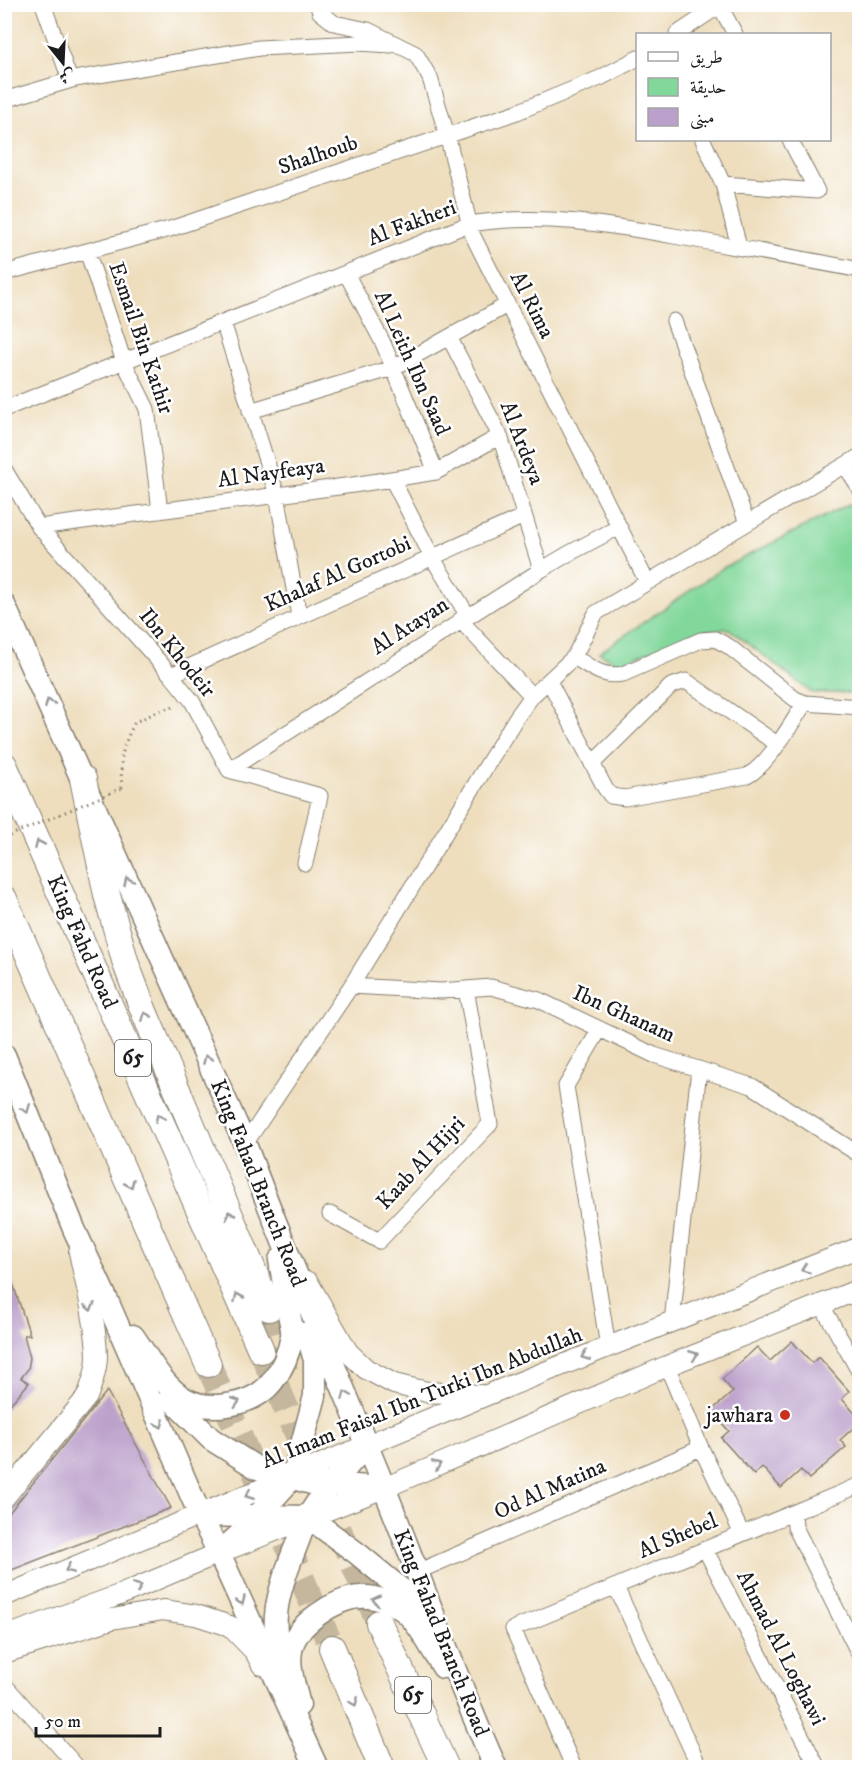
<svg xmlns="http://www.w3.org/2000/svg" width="864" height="1772" font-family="'IM FELL DW Pica',Amiri,serif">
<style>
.green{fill:#82d89b;stroke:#4f7a5c;stroke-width:1.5}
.building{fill:#bba0cb}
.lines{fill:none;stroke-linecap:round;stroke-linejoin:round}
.highway-tunnel{stroke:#c4b79e;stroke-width:26;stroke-dasharray:26 13;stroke-linecap:butt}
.street-casing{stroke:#857d6d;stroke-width:17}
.secondary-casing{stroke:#857d6d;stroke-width:22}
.primary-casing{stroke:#857d6d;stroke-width:25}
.highway-casing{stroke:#857d6d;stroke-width:28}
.path{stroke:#857d6d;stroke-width:3;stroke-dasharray:1.5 4.5;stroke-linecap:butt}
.street{stroke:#fff;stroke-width:15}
.secondary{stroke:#fff;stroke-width:20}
.primary{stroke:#fff;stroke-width:22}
.highway{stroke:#fff;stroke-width:26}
.path-bridge{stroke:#857d6d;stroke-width:3;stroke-dasharray:1.5 4.5;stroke-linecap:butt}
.oneway{stroke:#999}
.poi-dot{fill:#c8321e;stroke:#fff;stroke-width:2}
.labels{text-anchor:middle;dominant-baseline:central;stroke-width:5;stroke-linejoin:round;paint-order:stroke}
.shield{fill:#fff;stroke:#606060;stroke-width:1.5}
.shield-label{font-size:21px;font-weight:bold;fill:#1c1c1c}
.street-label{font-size:22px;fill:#1c1c1c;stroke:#fff}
.poi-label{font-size:22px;fill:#1c1c1c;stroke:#fff;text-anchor:end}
</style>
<rect width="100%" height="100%" fill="#fff"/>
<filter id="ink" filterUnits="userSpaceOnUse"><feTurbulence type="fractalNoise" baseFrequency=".0167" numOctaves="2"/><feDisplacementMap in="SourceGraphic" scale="12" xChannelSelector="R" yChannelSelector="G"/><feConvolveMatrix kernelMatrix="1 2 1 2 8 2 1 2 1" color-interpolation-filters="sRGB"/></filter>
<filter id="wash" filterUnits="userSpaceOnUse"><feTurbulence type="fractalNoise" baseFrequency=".008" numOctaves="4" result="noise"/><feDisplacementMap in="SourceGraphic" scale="24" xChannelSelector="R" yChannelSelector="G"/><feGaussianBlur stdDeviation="1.35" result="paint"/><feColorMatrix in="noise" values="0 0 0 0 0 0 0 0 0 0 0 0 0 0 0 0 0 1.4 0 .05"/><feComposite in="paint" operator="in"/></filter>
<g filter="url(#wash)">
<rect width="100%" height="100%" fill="#eedebe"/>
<path class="green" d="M849,504L859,517V693H812L729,629L701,631L619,664L599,653L723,568Z"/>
<g id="blocks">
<path class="building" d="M7,1266L30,1335H24L30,1358L28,1369L21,1378L29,1383L4,1411V1267Z
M792,1341L812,1363L819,1357L849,1391L842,1399L860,1419V1422L840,1440L846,1447L809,1479L801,1470L781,1488L762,1467L754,1475L721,1438L729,1431L711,1411L733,1392L722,1379L757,1347L770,1361Z
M107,1391L171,1508L4,1573V1519Z"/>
</g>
</g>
<g filter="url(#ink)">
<use href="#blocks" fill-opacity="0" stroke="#857d6d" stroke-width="1.5"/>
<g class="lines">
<path class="highway-tunnel" d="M269,1308L287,1378
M261,1350L379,1623
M208,1364L332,1648"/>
<defs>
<path id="street" d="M43,4L70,80
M317,4L320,12L334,23L368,30L416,54L430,78L447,135L472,234L647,582
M720,6L735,34
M677,34L722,4
M4,100L75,79L259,48L358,43L391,45
M703,140L723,184L739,247
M723,184L817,191L790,140
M87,251L124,362L147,409L160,511
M4,273L170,229L517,112L600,78L638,58
M346,273L383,343L436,472
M674,321L747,523
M223,322L277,495L299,616
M449,337L500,436L541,570
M4,409L469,224C538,213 606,224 674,236C736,247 798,258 860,270
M250,411L393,368L507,305
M845,465L860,489
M4,469L39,527L171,675L192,701L229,770L320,796L305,863
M392,479L432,557L468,616
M39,527L353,485L436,472L500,436
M460,620L532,696
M574,657C591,667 602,678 623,674L701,640L715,639L728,646L795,699L805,703L860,707
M171,675L524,516
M549,681L605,788L611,796L625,798L747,776C769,764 790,725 805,703
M592,764L671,686L686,681L777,744
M229,770L541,570L568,554L619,527
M351,986L441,991L491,987L539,1000L654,1055L752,1086L860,1155
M600,1029L566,1086L608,1347
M245,1144L351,986L516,718L532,696L574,657L596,613L860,456
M330,1214L379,1241L490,1124L466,989
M821,1304L860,1373
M672,1322L699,1069
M667,1366L701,1448L742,1534
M794,1513L795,1527L860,1656
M705,1549L818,1768
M417,1572L701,1448
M616,1587L700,1768
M4,1684L78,1768
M574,1768L513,1629L860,1485"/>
<path id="secondary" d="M308,1282L348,1352L366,1369L394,1384L427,1392L481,1395
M4,1498L87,1397C92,1384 97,1370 97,1356C96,1321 86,1286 79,1252
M4,1596L487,1395L860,1247
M4,1637L122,1594L219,1553L384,1488L667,1366L860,1289
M4,1653L112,1619L163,1610L196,1615L230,1626L255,1652L262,1665"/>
<path id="primary" d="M4,605L245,1144C288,1259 337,1372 383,1485C421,1579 454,1675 496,1768
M4,1055L74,1229L105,1296L200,1515L219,1553L317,1768
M133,1336C148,1357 162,1386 185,1399C210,1413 254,1405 272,1382C283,1368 289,1353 292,1336C293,1329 290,1321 289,1314C286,1296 283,1278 280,1260
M170,1398L211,1439L257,1468L311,1483L384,1488
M200,1515L308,1517L358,1554L409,1596L425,1619
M219,1553L243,1532L293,1477L315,1396V1360L307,1333
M282,1668C269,1622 277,1594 294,1551C299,1540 302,1527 308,1517C323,1490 347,1468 366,1445
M299,1705C295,1688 288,1669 291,1651C294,1625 336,1598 360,1597C373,1596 389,1601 400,1608C417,1618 432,1650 443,1667"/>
<path id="highway" d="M4,765L261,1350
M83,779L107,895L126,964L143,1009L269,1308
M4,899L208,1364
M379,1623L446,1768
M332,1648L382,1768"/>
</defs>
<use href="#street" class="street-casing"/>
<use href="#secondary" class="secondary-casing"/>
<use href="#primary" class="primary-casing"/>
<use href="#highway" class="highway-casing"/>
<path class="path" d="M122,788C120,758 121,749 135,722L162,710L176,706"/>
<use href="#street" class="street"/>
<use href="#secondary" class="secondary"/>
<use href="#primary" class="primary"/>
<use href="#highway" class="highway"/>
<path class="path-bridge" d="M4,838L122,788"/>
</g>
<defs><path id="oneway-chevron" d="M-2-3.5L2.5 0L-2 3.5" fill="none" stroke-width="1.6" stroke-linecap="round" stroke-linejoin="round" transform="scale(1.5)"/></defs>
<g class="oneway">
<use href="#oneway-chevron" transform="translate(49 703) rotate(-114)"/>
<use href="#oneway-chevron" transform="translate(39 844) rotate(-114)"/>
<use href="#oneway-chevron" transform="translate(128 881) rotate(-114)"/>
<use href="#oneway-chevron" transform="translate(146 1016) rotate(-113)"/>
<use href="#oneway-chevron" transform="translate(207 1059) rotate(-114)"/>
<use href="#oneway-chevron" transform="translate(26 1109) rotate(68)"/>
<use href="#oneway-chevron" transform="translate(159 1118) rotate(-114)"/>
<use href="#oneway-chevron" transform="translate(130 1184) rotate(66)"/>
<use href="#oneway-chevron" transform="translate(230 1215) rotate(-113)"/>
<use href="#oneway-chevron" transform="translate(805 1269) rotate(158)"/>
<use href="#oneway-chevron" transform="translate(238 1297) rotate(-114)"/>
<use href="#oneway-chevron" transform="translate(90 1307) rotate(79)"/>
<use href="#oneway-chevron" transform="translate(694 1355) rotate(-22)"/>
<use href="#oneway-chevron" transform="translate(585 1356) rotate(158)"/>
<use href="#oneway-chevron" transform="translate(346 1395) rotate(-113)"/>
<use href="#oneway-chevron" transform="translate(236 1402) rotate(-18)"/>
<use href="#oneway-chevron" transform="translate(160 1424) rotate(67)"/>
<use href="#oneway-chevron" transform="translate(437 1465) rotate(-23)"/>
<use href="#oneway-chevron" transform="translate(249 1495) rotate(158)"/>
<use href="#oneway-chevron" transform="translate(69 1569) rotate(157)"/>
<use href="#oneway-chevron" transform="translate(138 1587) rotate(-23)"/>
<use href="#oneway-chevron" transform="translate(376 1600) rotate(-168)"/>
<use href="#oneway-chevron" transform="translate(241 1601) rotate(66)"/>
<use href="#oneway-chevron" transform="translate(354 1702) rotate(67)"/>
</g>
</g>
<circle class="poi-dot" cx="785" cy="1415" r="6"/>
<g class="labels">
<g class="shield">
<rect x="115" y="1040" width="36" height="36" rx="4.5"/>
<rect x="395" y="1677" width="36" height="36" rx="4.5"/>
</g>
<g class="shield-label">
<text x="133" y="1058">65</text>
<text x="413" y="1695">65</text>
</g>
<g class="street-label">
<text transform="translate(318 155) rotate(-19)">Shalhoub</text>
<text transform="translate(412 223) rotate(-21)">Al Fakheri</text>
<text transform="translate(532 305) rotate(63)">Al Rima</text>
<text transform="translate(141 338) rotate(71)">Esmail Bin Kathir</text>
<text transform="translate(412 363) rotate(66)">Al Leith Ibn Saad</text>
<text transform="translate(522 443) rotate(69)">Al Ardeya</text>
<text transform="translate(271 473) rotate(-8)">Al Nayfeaya</text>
<text transform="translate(338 574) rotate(-24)">Khalaf Al Gortobi</text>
<text transform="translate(410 626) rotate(-33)">Al Atayan</text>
<text transform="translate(177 653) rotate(51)">Ibn Khodeir</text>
<text transform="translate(82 942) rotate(66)">King Fahd Road</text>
<text transform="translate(624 1014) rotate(24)">Ibn Ghanam</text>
<text transform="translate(421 1163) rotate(-47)">Kaab Al Hijri</text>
<text transform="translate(258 1183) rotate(68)">King Fahad Branch Road</text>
<text transform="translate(422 1398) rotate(-22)">Al Imam Faisal Ibn Turki Ibn Abdullah</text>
<text transform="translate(550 1489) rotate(-24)">Od Al Matina</text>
<text transform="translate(678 1536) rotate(-23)">Al Shebel</text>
<text transform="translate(441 1633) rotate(68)">King Fahad Branch Road</text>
<text transform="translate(781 1648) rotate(63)">Ahmad Al Loghawi</text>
</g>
<g class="poi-label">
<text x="773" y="1415">jawhara</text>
</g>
</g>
<rect width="864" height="1772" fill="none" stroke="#fff" stroke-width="24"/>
<rect x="636" y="33" width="195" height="108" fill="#ffffff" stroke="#a4a4a4" stroke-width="1.5"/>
<rect x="648" y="52" width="30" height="9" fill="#ffffff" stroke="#a4a4a4" stroke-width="1.5"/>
<text x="690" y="63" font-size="18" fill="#1c1c1c">طريق</text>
<rect x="648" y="78" width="30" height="18" fill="#82d89b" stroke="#a4a4a4" stroke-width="1.5"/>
<text x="690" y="93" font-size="18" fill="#1c1c1c">حديقة</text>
<rect x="648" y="108" width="30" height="18" fill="#bba0cb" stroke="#a4a4a4" stroke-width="1.5"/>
<text x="690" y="123" font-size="18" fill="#1c1c1c">مبنى</text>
<g transform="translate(63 63) rotate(162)" stroke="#ffffff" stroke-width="4.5" paint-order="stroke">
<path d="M0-4.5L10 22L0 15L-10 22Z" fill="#1c1c1c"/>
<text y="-9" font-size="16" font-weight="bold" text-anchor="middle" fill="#1c1c1c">ش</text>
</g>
<path d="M36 1727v9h124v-9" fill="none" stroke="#1c1c1c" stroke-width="3"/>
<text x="45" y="1727" font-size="18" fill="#1c1c1c" stroke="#ffffff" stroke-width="4.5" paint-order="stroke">50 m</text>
</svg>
